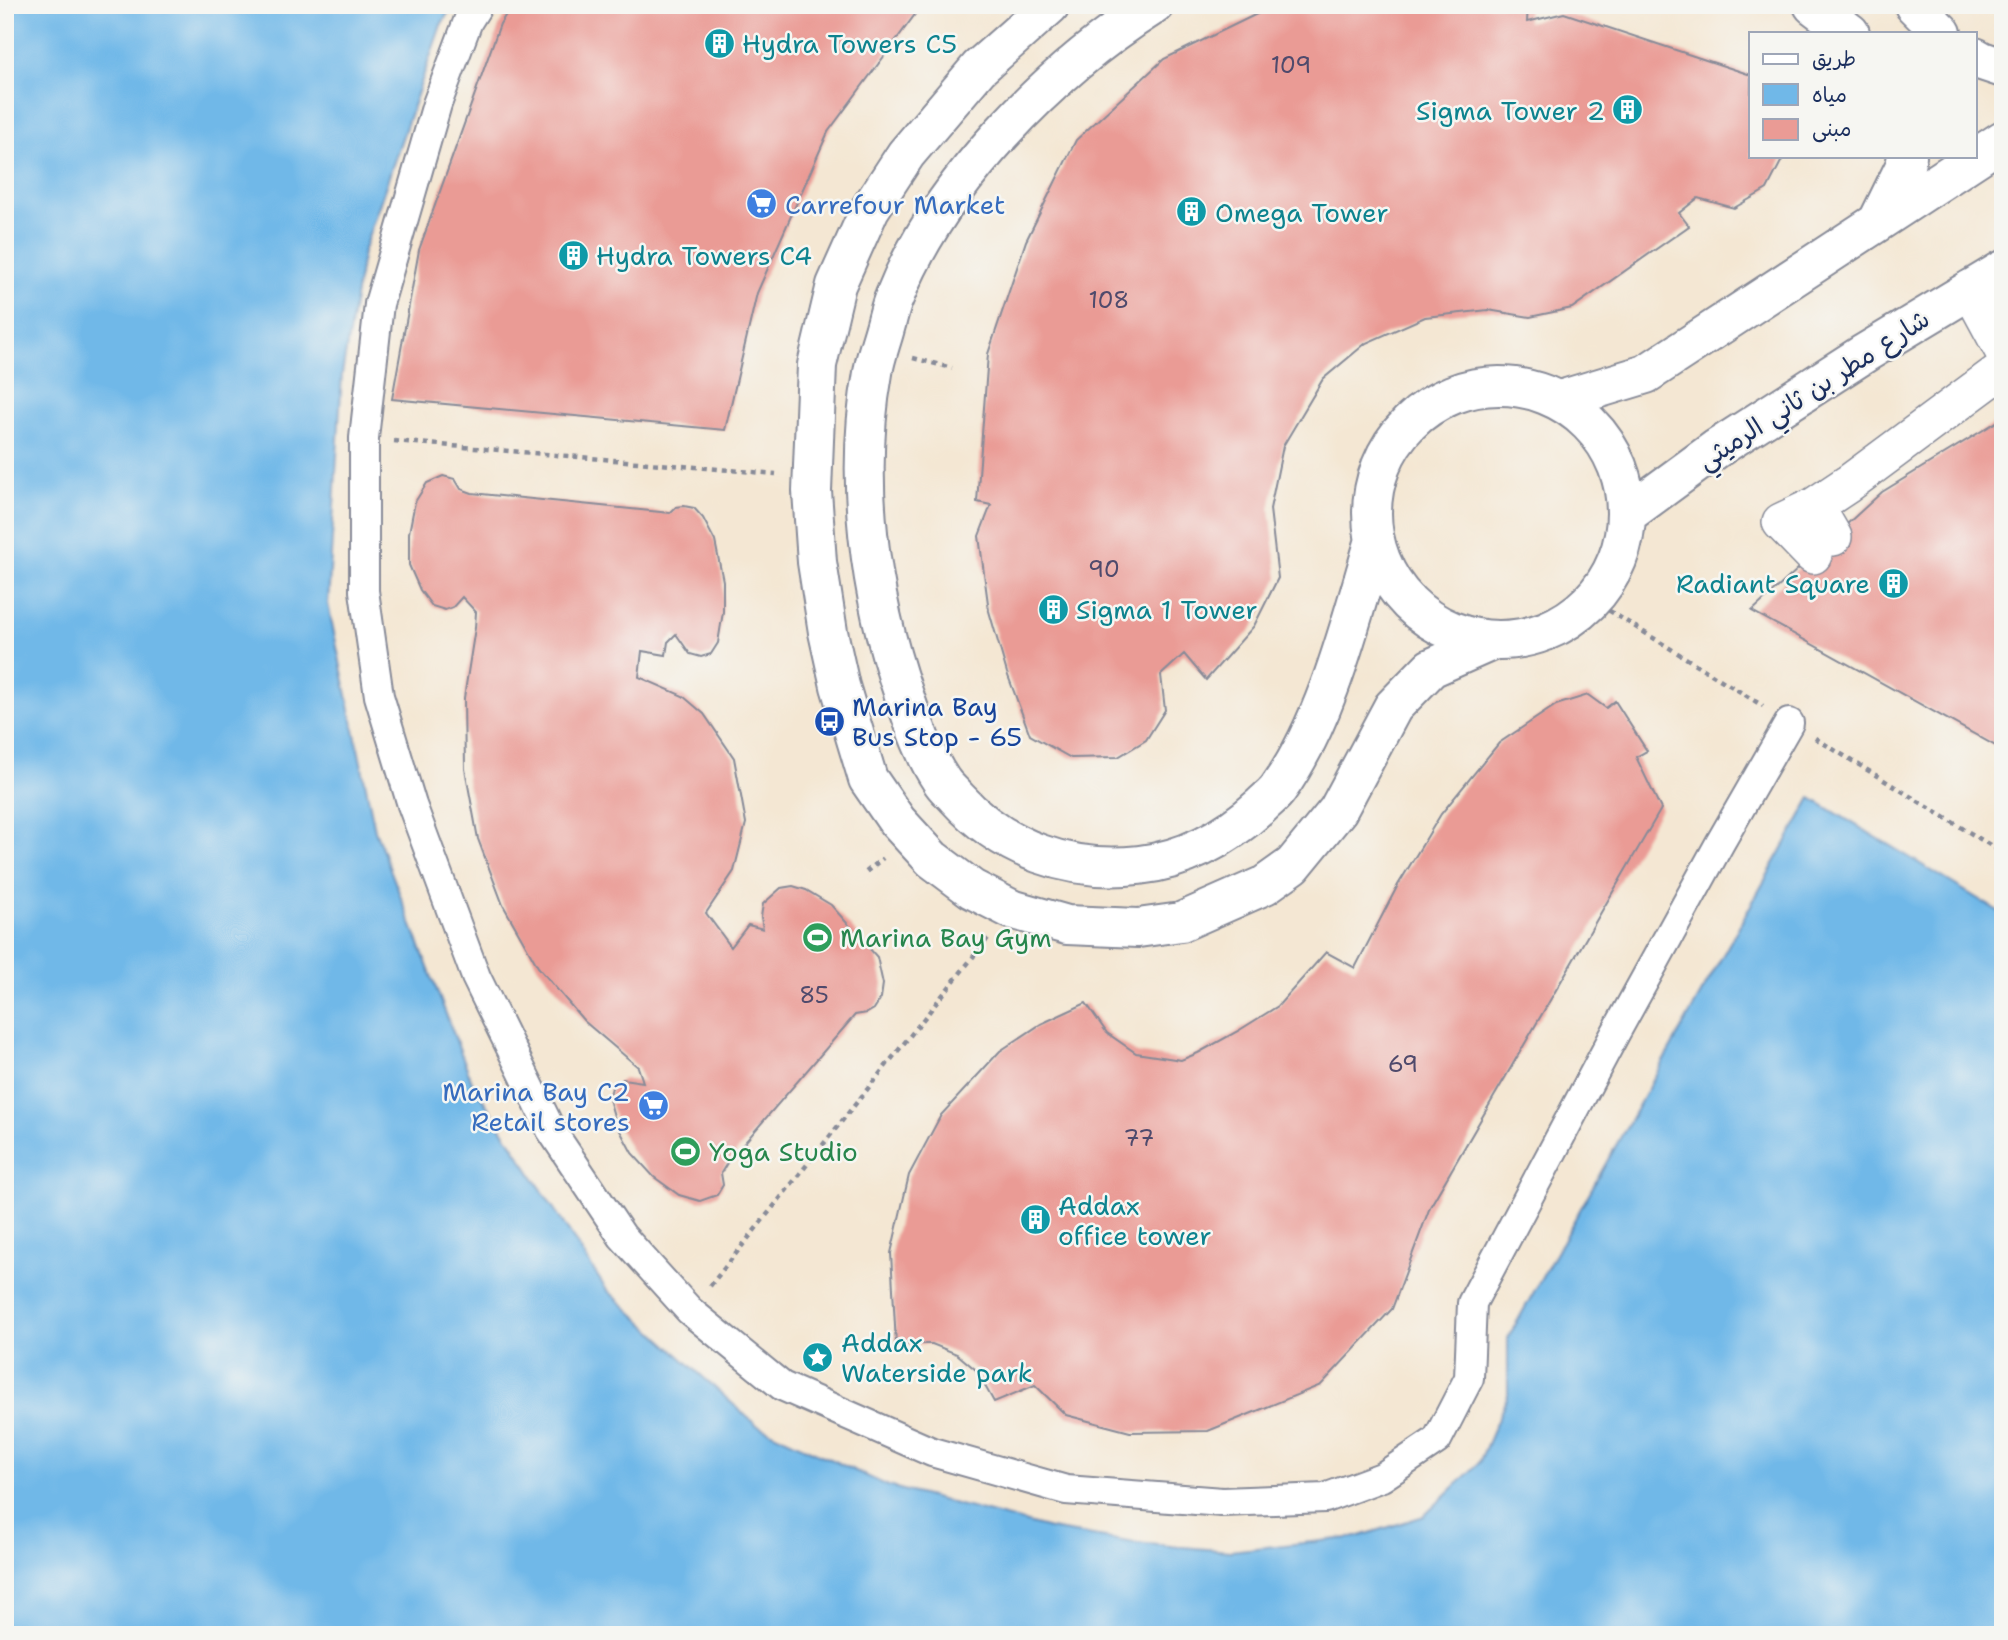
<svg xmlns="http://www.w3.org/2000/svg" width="2008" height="1640" font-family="'Shantell Sans','Playpen Sans Arabic',sans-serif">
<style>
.water{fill:#70b8e8;stroke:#4674a3;stroke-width:2}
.building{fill:#ea9b95}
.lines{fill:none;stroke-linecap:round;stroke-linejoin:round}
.pedestrian-casing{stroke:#888b98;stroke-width:32}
.minor-casing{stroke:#888b98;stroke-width:40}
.tertiary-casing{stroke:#888b98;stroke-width:42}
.path{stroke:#888b98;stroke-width:4.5;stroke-dasharray:5 5;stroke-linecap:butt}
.pedestrian{stroke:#fff;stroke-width:28}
.minor{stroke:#fff;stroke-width:37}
.tertiary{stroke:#fff;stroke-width:38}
.labels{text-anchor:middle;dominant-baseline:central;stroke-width:5;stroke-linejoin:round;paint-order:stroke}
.number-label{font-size:23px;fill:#4f4a6c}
.culture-label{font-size:26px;fill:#0d838f;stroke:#f6f6f2;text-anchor:start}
.shop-label{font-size:26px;fill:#366cbe;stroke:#f6f6f2;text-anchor:start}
.street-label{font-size:26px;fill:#1b2f5e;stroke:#f6f6f2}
.transit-label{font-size:26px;fill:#164399;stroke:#f6f6f2;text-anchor:start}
.leisure-label{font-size:26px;fill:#27864d;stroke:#f6f6f2;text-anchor:start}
</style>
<rect width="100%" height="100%" fill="#f6f6f2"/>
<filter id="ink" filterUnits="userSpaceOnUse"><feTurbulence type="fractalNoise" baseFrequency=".0143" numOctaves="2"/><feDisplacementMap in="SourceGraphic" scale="14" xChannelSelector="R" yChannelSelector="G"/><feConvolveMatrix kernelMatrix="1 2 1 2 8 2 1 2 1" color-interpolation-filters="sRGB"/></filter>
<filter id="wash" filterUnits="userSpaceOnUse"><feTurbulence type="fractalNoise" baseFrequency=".00686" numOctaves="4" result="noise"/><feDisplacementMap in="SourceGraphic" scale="28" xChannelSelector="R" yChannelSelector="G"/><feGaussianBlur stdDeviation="1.57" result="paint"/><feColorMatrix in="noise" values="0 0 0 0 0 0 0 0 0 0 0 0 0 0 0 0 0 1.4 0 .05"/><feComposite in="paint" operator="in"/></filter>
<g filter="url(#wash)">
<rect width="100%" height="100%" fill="#f4e7d3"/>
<path class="water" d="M5,5H453L441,25L363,252L342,374L328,604L375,830L473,1084L606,1289L756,1425L888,1486L1050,1529L1135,1543L1230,1551L1357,1537L1424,1516L1479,1463L1508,1395V1338L1811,798L2003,914V1635H5Z"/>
<g id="blocks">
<path class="building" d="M512,5H922L828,132L757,293L725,430L392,399L419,250L500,24Z
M1280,5H1528L1527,22L1564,13L1751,75V156H1784L1767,189L1734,208L1698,198L1679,213L1689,226L1572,308L1530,317L1488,310L1425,317L1366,343L1323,379L1283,446L1270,509L1278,578L1254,626L1206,680L1184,654L1161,675L1165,710L1146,740L1118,757L1071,758L1030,735L1007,673L989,611L979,536L991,505L977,502L988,354L1026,241L1076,140L1164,59L1263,11Z
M2003,418V750L1752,611L1882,492Z
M443,476L455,479L461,489L472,493L670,513L676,507L684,506L694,508L703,518L715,541L723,581V612L718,643L711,654L701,657L690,654L676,634L668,642L666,655L642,651L639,677L683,696L704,714L734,758L746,823L734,871L706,913L731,947L748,925L763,929L761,917L763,904L781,888L793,886L806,890L831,905L877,957L883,984L881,998L874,1009L867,1013L855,1015L727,1163L721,1173L723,1185L717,1195L700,1201L679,1195L654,1177L632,1153L616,1123L609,1099L612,1087L623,1079L643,1082L638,1067L584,1021L538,967L503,905L478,839L465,769L464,698L475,628L476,612L462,597L453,607L445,610L432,606L420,590L409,565V533L415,502L427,483Z
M1588,695L1606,708L1615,701L1647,751L1636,757L1661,809L1430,1207L1392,1309L1321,1385L1208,1431L1130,1432L1066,1415L1035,1385L994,1402L976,1370L957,1354L932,1344H896L891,1253L909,1175L941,1115L1000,1051L1041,1024L1086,1003L1107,1033L1136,1053L1181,1060L1198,1053L1238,1031L1278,1006L1326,952L1355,968L1398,885L1441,814L1499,743L1556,705Z"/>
</g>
</g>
<g filter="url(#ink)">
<use href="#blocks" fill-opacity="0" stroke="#888b98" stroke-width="2"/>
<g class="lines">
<defs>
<path id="pedestrian" d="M478,5L468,21L437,104L379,304L364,438V591L379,696L412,805L476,977L551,1130L622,1236L690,1311L782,1386L932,1452L1066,1490L1222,1502L1325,1498L1382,1477L1437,1440L1469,1378L1472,1303L1616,1032L1720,843L1789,723"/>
<path id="minor" d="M1970,289L2003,350
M1815,506L1833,537
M1813,555L1781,522L1815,506L1848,484L2003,369"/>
<path id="tertiary" d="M1050,5L979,68L906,154L870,209L836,285L817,365L812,491L817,562L828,632L840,686L868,779L897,821L932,859L972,889L1011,909L1067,925L1138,928L1181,922L1265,885L1293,865L1338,810L1393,707L1431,668L1492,641
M1154,5C1051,70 939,183 894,298C890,307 888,318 885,328C881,343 875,358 873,373C854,477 869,595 904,695C914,724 924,755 941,780C945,787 952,792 957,798C1003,849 1070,873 1139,865C1186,860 1227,837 1262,805C1267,800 1274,795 1278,789C1326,723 1351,621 1374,543
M1813,5L1850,33
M1914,5L1942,33
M1975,57L1982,61L2003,68
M1878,221L1905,166L1907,156
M1372 513a127 127 0 1 1 254 0a127 127 0 1 1-254 0Z
M1560,400L1646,374L2003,140
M1626,515L1716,449L1865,353L2003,270"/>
</defs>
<use href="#pedestrian" class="pedestrian-casing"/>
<use href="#minor" class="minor-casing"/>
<use href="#tertiary" class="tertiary-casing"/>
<path class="path" d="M913,358L952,368
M394,441L776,474
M1592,600L1763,706
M1815,738L2003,853
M866,872L883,858
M710,1286L989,937"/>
<use href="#pedestrian" class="pedestrian"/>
<use href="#minor" class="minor"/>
<use href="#tertiary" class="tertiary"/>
</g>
</g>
<defs>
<symbol id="building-disc" viewBox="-11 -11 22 22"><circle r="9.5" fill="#0f9aa8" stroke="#f6f6f2"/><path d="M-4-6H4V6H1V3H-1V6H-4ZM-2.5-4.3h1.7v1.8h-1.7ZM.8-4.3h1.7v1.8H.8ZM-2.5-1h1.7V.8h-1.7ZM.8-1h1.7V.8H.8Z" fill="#fff"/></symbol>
<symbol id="supermarket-disc" viewBox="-11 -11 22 22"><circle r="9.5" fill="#3f7fe0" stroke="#f6f6f2"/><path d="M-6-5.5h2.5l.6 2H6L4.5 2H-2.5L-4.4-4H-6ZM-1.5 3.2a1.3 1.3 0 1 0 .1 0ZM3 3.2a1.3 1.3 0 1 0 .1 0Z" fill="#fff"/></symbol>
<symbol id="bus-disc" viewBox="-11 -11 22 22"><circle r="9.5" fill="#1a4fb4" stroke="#f6f6f2"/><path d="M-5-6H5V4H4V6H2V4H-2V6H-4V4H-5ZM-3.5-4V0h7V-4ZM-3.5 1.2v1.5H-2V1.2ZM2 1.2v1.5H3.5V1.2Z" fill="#fff"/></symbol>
<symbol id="stadium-disc" viewBox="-11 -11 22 22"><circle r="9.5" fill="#2e9e5b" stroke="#f6f6f2"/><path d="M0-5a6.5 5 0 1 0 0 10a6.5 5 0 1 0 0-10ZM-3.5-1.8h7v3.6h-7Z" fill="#fff"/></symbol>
<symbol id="sight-disc" viewBox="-11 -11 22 22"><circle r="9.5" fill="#0f9aa8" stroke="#f6f6f2"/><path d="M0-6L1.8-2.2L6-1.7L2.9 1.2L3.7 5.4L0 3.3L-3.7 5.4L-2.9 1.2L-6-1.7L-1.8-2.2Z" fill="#fff"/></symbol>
</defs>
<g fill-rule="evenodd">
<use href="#building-disc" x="702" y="26" width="35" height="35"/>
<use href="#building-disc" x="1610" y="92" width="35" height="35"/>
<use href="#supermarket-disc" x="744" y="186" width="35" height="35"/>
<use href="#building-disc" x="1174" y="194" width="35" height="35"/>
<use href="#building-disc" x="556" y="238" width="35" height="35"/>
<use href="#building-disc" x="1876" y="566" width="35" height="35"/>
<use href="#building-disc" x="1036" y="592" width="35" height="35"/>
<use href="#bus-disc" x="812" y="704" width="35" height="35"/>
<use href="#stadium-disc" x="800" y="920" width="35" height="35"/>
<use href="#supermarket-disc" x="636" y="1088" width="35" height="35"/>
<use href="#stadium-disc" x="668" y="1134" width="35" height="35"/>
<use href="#building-disc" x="1018" y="1202" width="35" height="35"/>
<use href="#sight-disc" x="800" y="1340" width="35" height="35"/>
</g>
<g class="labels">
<g class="number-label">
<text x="1291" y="65">109</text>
<text x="1109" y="300">108</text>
<text x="1104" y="569">90</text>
<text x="814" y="995">85</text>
<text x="1403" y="1064">69</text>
<text x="1139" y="1138">77</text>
</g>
<g class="culture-label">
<text x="742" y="43">Hydra Towers C5</text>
<text x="1605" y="110" text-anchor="end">Sigma Tower 2</text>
<text x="1215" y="212">Omega Tower</text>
<text x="596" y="255">Hydra Towers C4</text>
<text x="1870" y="583" text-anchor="end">Radiant Square</text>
<text x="1076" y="609">Sigma 1 Tower</text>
<text x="1058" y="1205">Addax<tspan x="1058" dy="30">office tower</tspan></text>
<text x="841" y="1342">Addax<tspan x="841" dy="30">Waterside park</tspan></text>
</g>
<g class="shop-label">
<text x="785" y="204">Carrefour Market</text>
<text x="630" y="1091" text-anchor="end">Marina Bay C2<tspan x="630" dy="30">Retail stores</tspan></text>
</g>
<g class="street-label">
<text transform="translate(1813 389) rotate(-33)">شارع مطر بن ثاني الرميثي</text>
</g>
<g class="transit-label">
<text x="852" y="706">Marina Bay<tspan x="852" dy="30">Bus Stop - 65</tspan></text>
</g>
<g class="leisure-label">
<text x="840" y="937">Marina Bay Gym</text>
<text x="709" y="1151">Yoga Studio</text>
</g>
</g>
<rect width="2008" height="1640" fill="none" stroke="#f6f6f2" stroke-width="28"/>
<rect x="1749" y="32" width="228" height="126" fill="#f6f6f2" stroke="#9ea6b7" stroke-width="2"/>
<rect x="1763" y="54" width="35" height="10" fill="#ffffff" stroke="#9ea6b7" stroke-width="2"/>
<text x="1812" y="66" font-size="21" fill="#1b2f5e">طريق</text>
<rect x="1763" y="84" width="35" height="21" fill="#70b8e8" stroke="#9ea6b7" stroke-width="2"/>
<text x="1812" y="102" font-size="21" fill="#1b2f5e">مياه</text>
<rect x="1763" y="119" width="35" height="21" fill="#ea9b95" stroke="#9ea6b7" stroke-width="2"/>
<text x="1812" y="136" font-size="21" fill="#1b2f5e">مبنى</text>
</svg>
